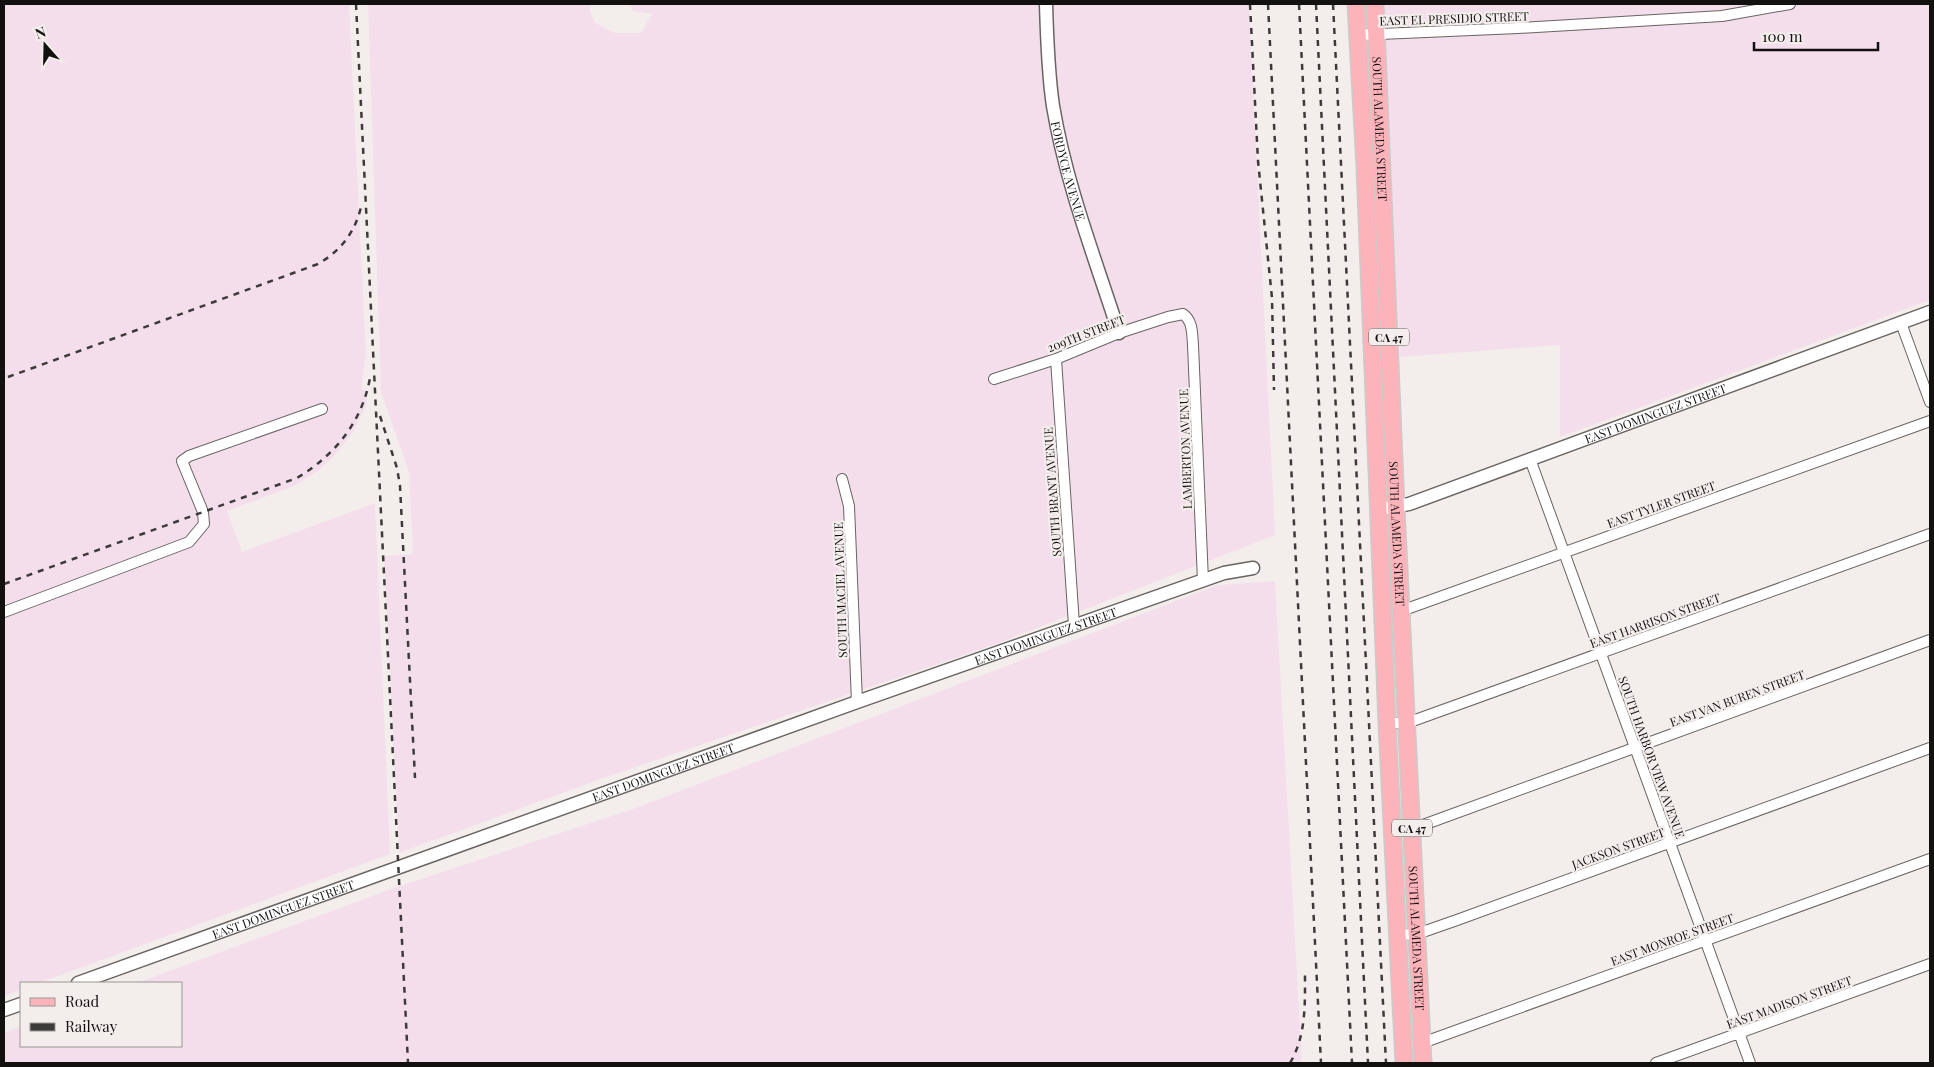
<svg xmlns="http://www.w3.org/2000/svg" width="1934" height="1067" font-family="'Playfair Display',serif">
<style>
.industrial{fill:#f5deeb}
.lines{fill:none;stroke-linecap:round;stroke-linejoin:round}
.minor-casing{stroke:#686461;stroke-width:12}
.tertiary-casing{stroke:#686461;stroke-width:15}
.primary-casing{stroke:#cbcbca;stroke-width:19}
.minor{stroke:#fff;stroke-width:10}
.tertiary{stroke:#fff;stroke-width:12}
.primary{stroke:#fcb3ba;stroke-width:16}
.rail{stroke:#3d3b3a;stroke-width:2.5;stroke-dasharray:6 6;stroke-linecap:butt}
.labels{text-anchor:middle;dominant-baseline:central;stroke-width:4.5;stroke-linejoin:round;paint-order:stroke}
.shield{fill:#f3eeec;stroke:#565352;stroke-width:1}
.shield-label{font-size:11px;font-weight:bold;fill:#121110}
.street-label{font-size:12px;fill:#121110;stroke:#f3eeec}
</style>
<rect width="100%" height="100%" fill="#f3eeec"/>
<path class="industrial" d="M4,4H349L366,354L361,389L368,392L365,408L353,432L334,456L318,471L294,486L227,511L242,552L375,503L390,854L39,983H21V990L4,996Z
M368,4H590V11L595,23L615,33H641L652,14L633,11L630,4H1249L1275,535L999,643L595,781L399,853L384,556L413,554L409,472L381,392Z
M1383,4H1930V300L1560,437V345L1400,357Z
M1275,581L1302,1063H4V1033L21,1026V1046H181V983H137L391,889L633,809L1218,585Z"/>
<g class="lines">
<defs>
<path id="minor" d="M1357,35L1518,28L1722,16L1790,4
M1901,323L1930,402
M1056,359L1074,625
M994,379L1056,359L1119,333L1168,317L1183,314C1193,321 1192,334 1193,345L1203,581
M1530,459L1750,1063
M842,479L849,506L857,702
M1401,611L1930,421
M4,612L189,542L204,524L203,512L182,461L189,456L322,409
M1387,723H1407L1930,534
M1412,829L1930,640
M1398,935L1417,934L1457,920L1930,748
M1422,1043L1930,859
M1656,1063L1930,964"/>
<g id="tertiary">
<path id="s1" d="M1046,4C1047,38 1048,73 1053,106C1066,184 1095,258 1119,333"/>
<path id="s2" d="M1388,508L1409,504L1930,312"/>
<path id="s3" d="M78,983L857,702L1224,573L1253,568"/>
<path d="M4,1010L21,1004"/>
</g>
<g id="primary">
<path d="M1356,4L1365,167L1387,723L1404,1063"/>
<path id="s4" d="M1375,4L1396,508L1423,1063"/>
</g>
</defs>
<use href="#minor" class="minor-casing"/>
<use href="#tertiary" class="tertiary-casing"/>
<use href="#primary" class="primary-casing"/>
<use href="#minor" class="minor"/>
<use href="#tertiary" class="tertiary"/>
<use href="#primary" class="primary"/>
<path class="rail" d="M356,4L408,1063
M1250,4L1258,161L1272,298L1274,390
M1268,4L1321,1063
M1299,4L1352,1063
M1316,4L1368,1063
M1333,4L1386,1063
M8,377L318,264C342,250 356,231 362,203
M380,416L397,468L400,486L415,778
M4,584L297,478C335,455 362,422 370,378
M1290,1063C1306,1036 1305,1005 1305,975"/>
</g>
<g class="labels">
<g class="shield">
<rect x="1369" y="328.5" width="40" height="17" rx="4"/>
<rect x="1392" y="819.5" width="40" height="17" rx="4"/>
</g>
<g class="shield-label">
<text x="1389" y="337">CA 47</text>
<text x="1412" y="828">CA 47</text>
</g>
<g class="street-label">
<text transform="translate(1454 18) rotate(-2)">EAST EL PRESIDIO STREET</text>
<text stroke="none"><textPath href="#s4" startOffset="125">SOUTH ALAMEDA STREET</textPath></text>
<text stroke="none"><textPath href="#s1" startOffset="169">FORDYCE AVENUE</textPath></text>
<text transform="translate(1086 333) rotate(-21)">209TH STREET</text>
<text stroke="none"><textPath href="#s2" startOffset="284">EAST DOMINGUEZ STREET</textPath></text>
<text transform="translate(1185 449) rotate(-92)">LAMBERTON AVENUE</text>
<text transform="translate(1052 492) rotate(-94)">SOUTH BRANT AVENUE</text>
<text transform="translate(1661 504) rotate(-20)">EAST TYLER STREET</text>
<text stroke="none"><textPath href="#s4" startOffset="530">SOUTH ALAMEDA STREET</textPath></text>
<text transform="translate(840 590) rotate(-92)">SOUTH MACIEL AVENUE</text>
<text transform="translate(1655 620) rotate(-20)">EAST HARRISON STREET</text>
<text stroke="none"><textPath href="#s3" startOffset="1028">EAST DOMINGUEZ STREET</textPath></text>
<text transform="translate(1737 698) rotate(-20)">EAST VAN BUREN STREET</text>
<text transform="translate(1652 757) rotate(70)">SOUTH HARBOR VIEW AVENUE</text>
<text stroke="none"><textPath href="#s3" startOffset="622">EAST DOMINGUEZ STREET</textPath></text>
<text transform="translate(1618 848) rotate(-20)">JACKSON STREET</text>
<text stroke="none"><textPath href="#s3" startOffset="218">EAST DOMINGUEZ STREET</textPath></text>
<text stroke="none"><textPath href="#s4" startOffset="935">SOUTH ALAMEDA STREET</textPath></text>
<text transform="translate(1672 939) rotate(-20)">EAST MONROE STREET</text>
<text transform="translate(1789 1002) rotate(-20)">EAST MADISON STREET</text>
</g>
</g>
<rect width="1934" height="1067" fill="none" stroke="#121110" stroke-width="10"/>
<rect x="20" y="982" width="162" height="65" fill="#f3eeec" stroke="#999694"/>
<rect x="30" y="998" width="25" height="8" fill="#fcb3ba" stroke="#999694"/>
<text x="65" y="1007" font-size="15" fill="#121110">Road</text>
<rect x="30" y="1023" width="25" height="8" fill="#3d3b3a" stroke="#999694"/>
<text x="65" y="1032" font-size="15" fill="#121110">Railway</text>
<g transform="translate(45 45) rotate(340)" stroke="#f3eeec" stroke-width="4" paint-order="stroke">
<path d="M0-4L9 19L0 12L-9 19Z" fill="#121110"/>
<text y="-8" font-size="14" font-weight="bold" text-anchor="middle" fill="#121110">N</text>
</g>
<path d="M1754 42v8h124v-8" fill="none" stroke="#121110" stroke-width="2.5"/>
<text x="1762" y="42" font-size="15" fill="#121110" stroke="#f3eeec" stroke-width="4" paint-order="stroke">100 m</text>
</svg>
